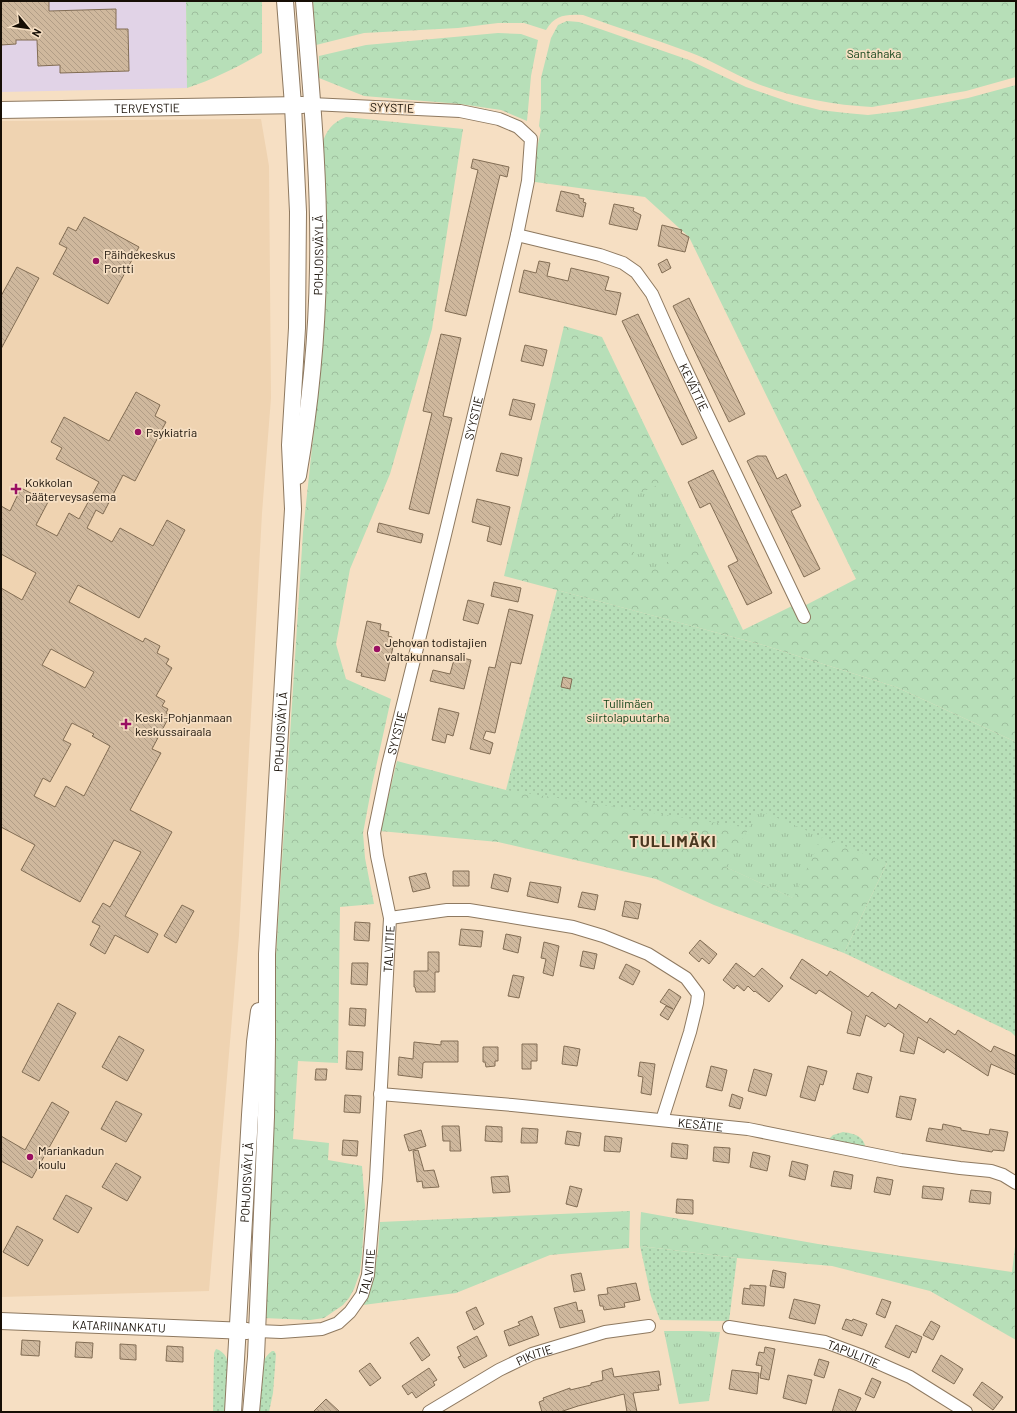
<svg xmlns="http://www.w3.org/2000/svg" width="1017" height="1413" font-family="Barlow,sans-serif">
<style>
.built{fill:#efd3b1}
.education{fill:#e1d3e7}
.grass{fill:url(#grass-dots)}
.forest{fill:url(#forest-crowns)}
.park{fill:url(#park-tufts)}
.building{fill:url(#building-back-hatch);stroke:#826d54;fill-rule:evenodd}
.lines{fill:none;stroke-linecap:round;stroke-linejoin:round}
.street-casing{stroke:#8e7960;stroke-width:14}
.secondary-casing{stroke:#8e7960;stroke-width:18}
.street{stroke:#fff;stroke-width:12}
.secondary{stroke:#fff;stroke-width:16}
.poi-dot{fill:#990f62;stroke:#f6dfc3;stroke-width:1.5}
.labels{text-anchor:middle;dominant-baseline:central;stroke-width:3.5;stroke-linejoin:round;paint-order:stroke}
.park-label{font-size:12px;fill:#0f4217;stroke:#f6dfc3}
.street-label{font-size:12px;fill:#160e05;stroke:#f6dfc3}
.poi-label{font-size:12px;fill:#160e05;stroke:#f6dfc3;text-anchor:start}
.district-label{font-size:16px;font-weight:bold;letter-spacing:1px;fill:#49371f;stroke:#f6dfc3}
</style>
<defs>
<pattern id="grass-dots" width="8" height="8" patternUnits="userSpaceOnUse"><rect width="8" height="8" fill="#b7dfb8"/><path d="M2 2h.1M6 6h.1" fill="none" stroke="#9dbe9d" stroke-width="1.8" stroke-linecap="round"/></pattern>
<pattern id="forest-crowns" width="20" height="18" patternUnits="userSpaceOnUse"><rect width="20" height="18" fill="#b7dfb8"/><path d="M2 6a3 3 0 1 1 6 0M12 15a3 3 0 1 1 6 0" fill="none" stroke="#9dbe9d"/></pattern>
<pattern id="park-tufts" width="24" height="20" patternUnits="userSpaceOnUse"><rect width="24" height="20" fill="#b7dfb8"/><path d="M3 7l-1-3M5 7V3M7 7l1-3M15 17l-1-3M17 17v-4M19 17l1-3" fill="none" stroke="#9dbe9d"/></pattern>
<pattern id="building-back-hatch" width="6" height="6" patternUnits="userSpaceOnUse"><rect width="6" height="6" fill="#cfb89d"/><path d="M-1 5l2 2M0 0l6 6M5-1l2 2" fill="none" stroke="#b19d86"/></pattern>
</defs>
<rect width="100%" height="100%" fill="#f6dfc3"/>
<path class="built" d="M261,119L269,166L271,398L262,513L239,935L209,1291L1,1297V121Z"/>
<path class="education" d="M1,1H186L187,88L1,92Z"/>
<path class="grass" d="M557,590L763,645L896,687L1016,742V1037L1011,1032L844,953L887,863L793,898L726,867L506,790Z
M843,1132C858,1134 866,1138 866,1153L823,1145L833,1135Z
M640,1246L737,1258L729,1321L660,1320L651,1296Z
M216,1349C220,1350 224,1353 226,1357C232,1370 227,1398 225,1412H213L214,1353Z
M272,1351H274L276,1354L273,1393L269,1412H257C259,1393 255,1363 272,1351Z"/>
<path class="forest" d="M186,1H262V53C238,67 214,79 187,88Z
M313,1H1016V77L966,91L872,107C832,105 790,97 753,82C732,73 711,60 689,52C654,39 618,28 583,15C565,14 555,15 546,30L524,23H498L458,28L364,33L316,45Z
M567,21L579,22L603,30L689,60L746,87L792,103L820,110L846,113L868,115L902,111L968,98L1016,85V742L896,687L763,645L504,576L564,326L602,337L743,630L792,606L806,605L856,579L689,237L645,197L535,182L536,153L541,130L539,126L541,109V78L551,38L558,25Z
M498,33L521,34L538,40L531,76L527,121L501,110L460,104L364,96L319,78V56L366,45Z
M346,117L463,129L432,329L390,474L350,569L336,644L346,679L391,699L372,785L363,833L365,858L374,904L340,907L338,1063L298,1061L293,1139L329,1143L328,1160L362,1166L365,1206L362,1254L360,1272L354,1289L349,1298L343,1305L324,1318L310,1320L263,1318L275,1057L274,986L303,532L314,429L326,279L322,145C326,130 332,123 346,117Z
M397,761L506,790L749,828L726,867L793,898L822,837L887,863L844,953L714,905L656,879L498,842L380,831Z
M630,1211L629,1248L550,1255L456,1293L363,1305L373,1278L378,1252L380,1222Z
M641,1212L818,1244L1012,1272L1016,1238V1340L930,1291L832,1266L737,1258L640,1246V1229Z"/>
<path class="park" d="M670,479L702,545L645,573L610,508Z
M756,809L822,837L793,898L726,867L749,828Z
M664,1331H698L720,1332L709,1401L679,1404Z"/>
<path class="building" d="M1,1H49V11L116,9V29H128L129,71L60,73V65L38,66L37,40H16V44L1,45Z
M473,159L509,167L507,177L500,175L466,316L445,311L478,170L471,168Z
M561,191L579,195V198L584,199L583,202L586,203L583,217L556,211Z
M614,204L634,208L633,211L641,215L637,230L609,224Z
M84,217L139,247L108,304L53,274L67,248L59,244L68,227L76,231Z
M662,225L682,230L681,233L689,237L685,252L658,246Z
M667,259L671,268L662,273L658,264Z
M539,261L550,263L547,276L568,281L571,268L609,277L605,290L621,293L616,315L519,292L524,270L536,273Z
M17,267L39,278L1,349V296Z
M689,298L745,414L729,422L673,306Z
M638,314L697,438L682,445L622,321Z
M441,334L461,338L443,416L452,418L429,514L409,509L432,413L423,411Z
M525,345L547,350L543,366L521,361Z
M136,392L160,405L155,416L166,422L135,481L123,475L103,514L96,510L87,528L112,542L120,528L153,546L167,520L185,530L139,618L78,585L69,602L143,642L145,638L160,646L157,653L169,659L166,664L172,668L156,696L165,701L162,706L168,709L166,713L170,715L152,749L161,753L130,810L172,832L125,916L158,934L148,953L115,935L105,954L90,945L100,926L92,922L103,903L110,907L141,852L114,840L80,902L21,870L35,845L1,827V588L22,600L36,573L1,554V506L10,511L21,488L48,502L36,525L57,536L69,513L79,519L99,482L56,459L62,448L51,442L64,417L109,441ZM51,649L94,672L85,688L42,665ZM72,723L94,734L92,736L110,746L84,796L66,786L55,807L34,796L43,778L50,782L71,744L63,740Z
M513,399L535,404L531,420L509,415Z
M501,453L522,458L518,476L496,471Z
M757,456H766L777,479L786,474L801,506L791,511L820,569L804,577L747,461Z
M713,470L772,593L747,605L728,566L738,561L710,503L700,508L688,482Z
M477,499L510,507L501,545L487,541L490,527L472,522Z
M379,523L423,534L421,543L377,532Z
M494,582L521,588L518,602L491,596Z
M468,600L484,604L478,624L463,620Z
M509,609L533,615L521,664L511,662L495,733L486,731L483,739L493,743L490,754L470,749L489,667L495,668Z
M367,621L381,624L380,630L389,632L388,636L392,637L390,642L394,643L385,681L361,676L362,673L356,672Z
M455,656L471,660L464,689L430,681L433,670L450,674Z
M563,677L572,679L570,689L561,687Z
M439,708L459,713L453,736L447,734L445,743L432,740Z
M453,871H469V886H453Z
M426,873L430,888L413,892L409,877Z
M494,874L511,878L508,892L491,888Z
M530,882L561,887L558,903L527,896Z
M582,892L598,895L595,910L578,907Z
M625,901L641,904L638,919L622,916Z
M182,905L194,911L176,943L164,936Z
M355,922L370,923L369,941L354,940Z
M461,929L483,931L481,947L459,945Z
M506,934L521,937L518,953L503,949Z
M700,940L717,954L709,964L702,958L699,962L689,953Z
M544,942L559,946L553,976L543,973L546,959L541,958Z
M583,951L597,954L594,969L580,966Z
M428,952H439V972H435V992H416L415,987H414V971H428Z
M802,959L827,976L830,971L868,997L872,992L896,1009L899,1004L927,1023L930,1018L955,1035L958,1030L991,1052L994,1046L1016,1056V1075L991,1064L988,1076L947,1049L944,1053L918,1037L914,1054L900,1051L904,1034L888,1023L885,1027L866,1015L860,1036L847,1033L852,1012L819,990L816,994L790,978Z
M352,963H368L367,985L351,984Z
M736,963L754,977L762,968L783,986L769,1002L755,991L754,992L748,986L744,991L737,985L734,989L723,980Z
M626,964L640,971L633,985L619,978Z
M513,975L524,977L519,998L508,996Z
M669,989L681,997L668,1020L660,1015L666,1006L673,1009L660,1002Z
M58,1003L76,1013L39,1081L22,1072Z
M350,1008L366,1009L365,1026L349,1025Z
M119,1036L144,1050L127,1081L102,1067Z
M441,1041H458V1062H425L423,1063L422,1078L398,1075L399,1057L413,1059L414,1042L441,1045Z
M522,1044H537V1061H531V1069H522Z
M564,1046L580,1049L577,1066L562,1064Z
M483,1047H498V1061H495V1066L486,1067L485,1062H483Z
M347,1051L363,1052L362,1070L346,1069Z
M640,1062L655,1064L651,1095L641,1093L643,1077L638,1076Z
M711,1066L727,1070L722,1091L706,1087Z
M808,1066L827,1071L823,1085L820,1084L815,1101L800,1097Z
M316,1069H327L326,1080H315Z
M754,1069L772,1074L766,1096L748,1091Z
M857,1073L872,1077L868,1093L853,1089Z
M732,1094L743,1098L740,1109L729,1106Z
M345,1095L361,1096L360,1113L344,1112Z
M900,1096L916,1099L911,1120L896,1117Z
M116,1101L142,1114L126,1142L101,1129Z
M52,1102L69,1112L32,1178L1,1161V1136L25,1150Z
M943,1124L961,1128V1130L989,1135L990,1129L1008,1132L1004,1151L993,1150L992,1152L926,1141L929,1128L942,1130Z
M442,1126H459L461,1151H450V1141H443Z
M486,1126L502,1127V1142L485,1141Z
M522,1128L538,1129L537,1143H521Z
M421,1130L426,1146L409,1151L404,1135Z
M567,1131L581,1133L579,1146L565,1144Z
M605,1136L622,1138L620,1152L604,1151Z
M343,1140L358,1141L357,1156L342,1155Z
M672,1143L688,1145L687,1159L671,1157Z
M714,1147L730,1148L729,1163L713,1161Z
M418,1150L424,1171L434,1170L439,1187L423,1188L422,1181L417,1182L413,1151Z
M753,1152L770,1156L767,1171L750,1167Z
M792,1161L808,1165L805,1180L789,1176Z
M116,1163L141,1177L127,1201L102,1187Z
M834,1171L853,1175L851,1189L831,1186Z
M508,1176L510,1192L493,1193L491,1177Z
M877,1177L893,1180L890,1195L874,1192Z
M570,1186L582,1189L577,1207L566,1204Z
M923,1186L944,1188L942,1200L922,1198Z
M971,1190L991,1192L990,1204L969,1202Z
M66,1195L92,1208L78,1233L53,1219Z
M677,1199L693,1200V1214L676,1213Z
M17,1226L43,1240L28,1266L3,1252Z
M773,1270L786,1273L784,1288L770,1286Z
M581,1273L585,1290L574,1292L571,1275Z
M636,1283L640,1300L624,1303L625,1307L604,1310L603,1306H600L598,1295L608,1294L607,1288Z
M750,1285L766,1286L764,1306L742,1304L744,1288L750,1289Z
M794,1299L820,1305L815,1324L789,1318Z
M882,1299L891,1302L885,1318L876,1314Z
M576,1302L578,1311L582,1310L585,1322L560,1328L554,1308Z
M476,1307L484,1324L474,1330L466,1312Z
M532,1316L539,1335L509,1346L504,1331L520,1325L518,1322Z
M846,1319L852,1321L853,1319L867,1324L862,1336L842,1329Z
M931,1321L940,1326L933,1340L923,1335Z
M896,1325L922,1337L916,1353L912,1351L909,1358L885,1347Z
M477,1336L487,1356L464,1368L458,1357L461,1356L457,1347Z
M418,1337L430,1355L422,1361L410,1343Z
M22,1340L40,1341L39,1356L21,1355Z
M76,1342L93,1343L92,1358L75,1357Z
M120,1344L136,1345V1360L120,1359Z
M167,1346L183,1347V1362L166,1361Z
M765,1347L775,1349L769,1380L760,1378L762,1366L756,1365L759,1352L764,1353Z
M941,1355L963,1369L954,1384L932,1371Z
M819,1359L829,1362L824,1378L814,1375Z
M370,1363L381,1378L370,1386L359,1371Z
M429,1368L437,1380L433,1382L435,1385L416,1398L412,1392L408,1395L402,1386Z
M612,1368L614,1377L659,1371L661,1385H658L659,1390L633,1393L637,1412H627L624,1394L578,1406L560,1412H542L539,1402L544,1400L543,1398L570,1388V1390L591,1385V1383L603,1380L602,1371Z
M732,1370L759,1373L757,1394L729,1389Z
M788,1375L812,1380L806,1404L783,1398Z
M872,1378L881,1382L874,1398L865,1394Z
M982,1382L1003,1397L993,1410L973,1395Z
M839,1389L861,1398L855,1412H832Z
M326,1399L340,1412H313Z"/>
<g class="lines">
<defs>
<g id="street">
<path id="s1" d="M517,235L600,255L623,263L636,272L652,294L680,357L804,617"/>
<path d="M390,918L447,910H469L573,927L603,936L648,954L686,978L698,994L697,1003L690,1032L662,1120"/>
<path id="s2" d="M380,1094L512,1105L748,1129L901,1160L960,1168L991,1171L1003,1175L1016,1183"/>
<path id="s3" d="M729,1327L825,1342L860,1355L910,1377L966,1412"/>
<path id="s4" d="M257,1331L281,1332L322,1329L338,1323L350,1312L362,1295L368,1275L376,1179L390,918L377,856L374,833L388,765L444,539L517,235L528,181L531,139L518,127L499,119L460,111L311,104"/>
<path id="s5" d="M429,1412L499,1370L532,1354L605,1332L649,1326"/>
</g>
<g id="secondary">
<path id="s6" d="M1,110L303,105"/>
<path id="s7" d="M298,476C310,407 317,337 318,268C320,179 311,89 304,1"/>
<path id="s8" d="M1,1321L247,1331"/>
<path id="s9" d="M233,1412L250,1115L255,1042L259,1011"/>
<path id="s10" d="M251,1412L256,1357L266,1117L267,1043V954L293,509L290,445L297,328L298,212L293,105L285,1"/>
</g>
</defs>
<use href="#street" class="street-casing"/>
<use href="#secondary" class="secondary-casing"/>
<use href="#street" class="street"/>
<use href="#secondary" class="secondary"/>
</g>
<g class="poi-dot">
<circle cx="96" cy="261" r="4"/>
<circle cx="138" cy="432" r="4"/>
<path d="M14 483h4v4h4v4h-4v4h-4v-4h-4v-4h4z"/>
<circle cx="377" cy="649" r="4"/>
<path d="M124 718h4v4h4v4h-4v4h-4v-4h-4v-4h4z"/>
<circle cx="30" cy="1157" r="4"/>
</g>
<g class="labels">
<g class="park-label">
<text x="874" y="53">Santahaka</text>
<text x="628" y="703">Tullimäen<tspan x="628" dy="14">siirtolapuutarha</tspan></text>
</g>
<g class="street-label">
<text stroke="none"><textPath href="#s6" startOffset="146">TERVEYSTIE</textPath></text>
<text transform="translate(392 107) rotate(2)">SYYSTIE</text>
<text stroke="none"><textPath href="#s7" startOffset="222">POHJOISVÄYLÄ</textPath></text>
<text stroke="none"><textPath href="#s1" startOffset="255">KEVÄTTIE</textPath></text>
<text stroke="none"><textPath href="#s4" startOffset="1011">SYYSTIE</textPath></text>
<text stroke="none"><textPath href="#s10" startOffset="681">POHJOISVÄYLÄ</textPath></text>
<text stroke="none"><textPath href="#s4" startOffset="687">SYYSTIE</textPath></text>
<text stroke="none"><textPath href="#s4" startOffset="467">TALVITIE</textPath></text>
<text stroke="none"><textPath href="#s2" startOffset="322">KESÄTIE</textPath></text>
<text stroke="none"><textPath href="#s9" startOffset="230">POHJOISVÄYLÄ</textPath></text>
<text stroke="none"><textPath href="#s4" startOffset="143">TALVITIE</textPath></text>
<text stroke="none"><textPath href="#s8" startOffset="118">KATARIINANKATU</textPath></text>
<text stroke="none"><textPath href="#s3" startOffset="128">TAPULITIE</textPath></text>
<text stroke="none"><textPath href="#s5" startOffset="120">PIKITIE</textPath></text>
</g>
<g class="poi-label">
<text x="104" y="254">Päihdekeskus<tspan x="104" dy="14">Portti</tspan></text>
<text x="146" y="432">Psykiatria</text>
<text x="25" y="482">Kokkolan<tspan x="25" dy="14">pääterveysasema</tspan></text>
<text x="385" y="642">Jehovan todistajien<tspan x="385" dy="14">valtakunnansali</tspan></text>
<text x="135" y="717">Keski-Pohjanmaan<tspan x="135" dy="14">keskussairaala</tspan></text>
<text x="38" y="1150">Mariankadun<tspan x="38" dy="14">koulu</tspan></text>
</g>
<g class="district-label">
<text x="673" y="840">TULLIMÄKI</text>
</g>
</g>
<rect width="1017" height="1413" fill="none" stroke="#160e05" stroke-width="4"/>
<g transform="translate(28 28) rotate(119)" stroke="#f6dfc3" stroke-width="3" paint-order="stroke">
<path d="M0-3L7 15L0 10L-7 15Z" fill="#160e05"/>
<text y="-6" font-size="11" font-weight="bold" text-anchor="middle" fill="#160e05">N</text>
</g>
</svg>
